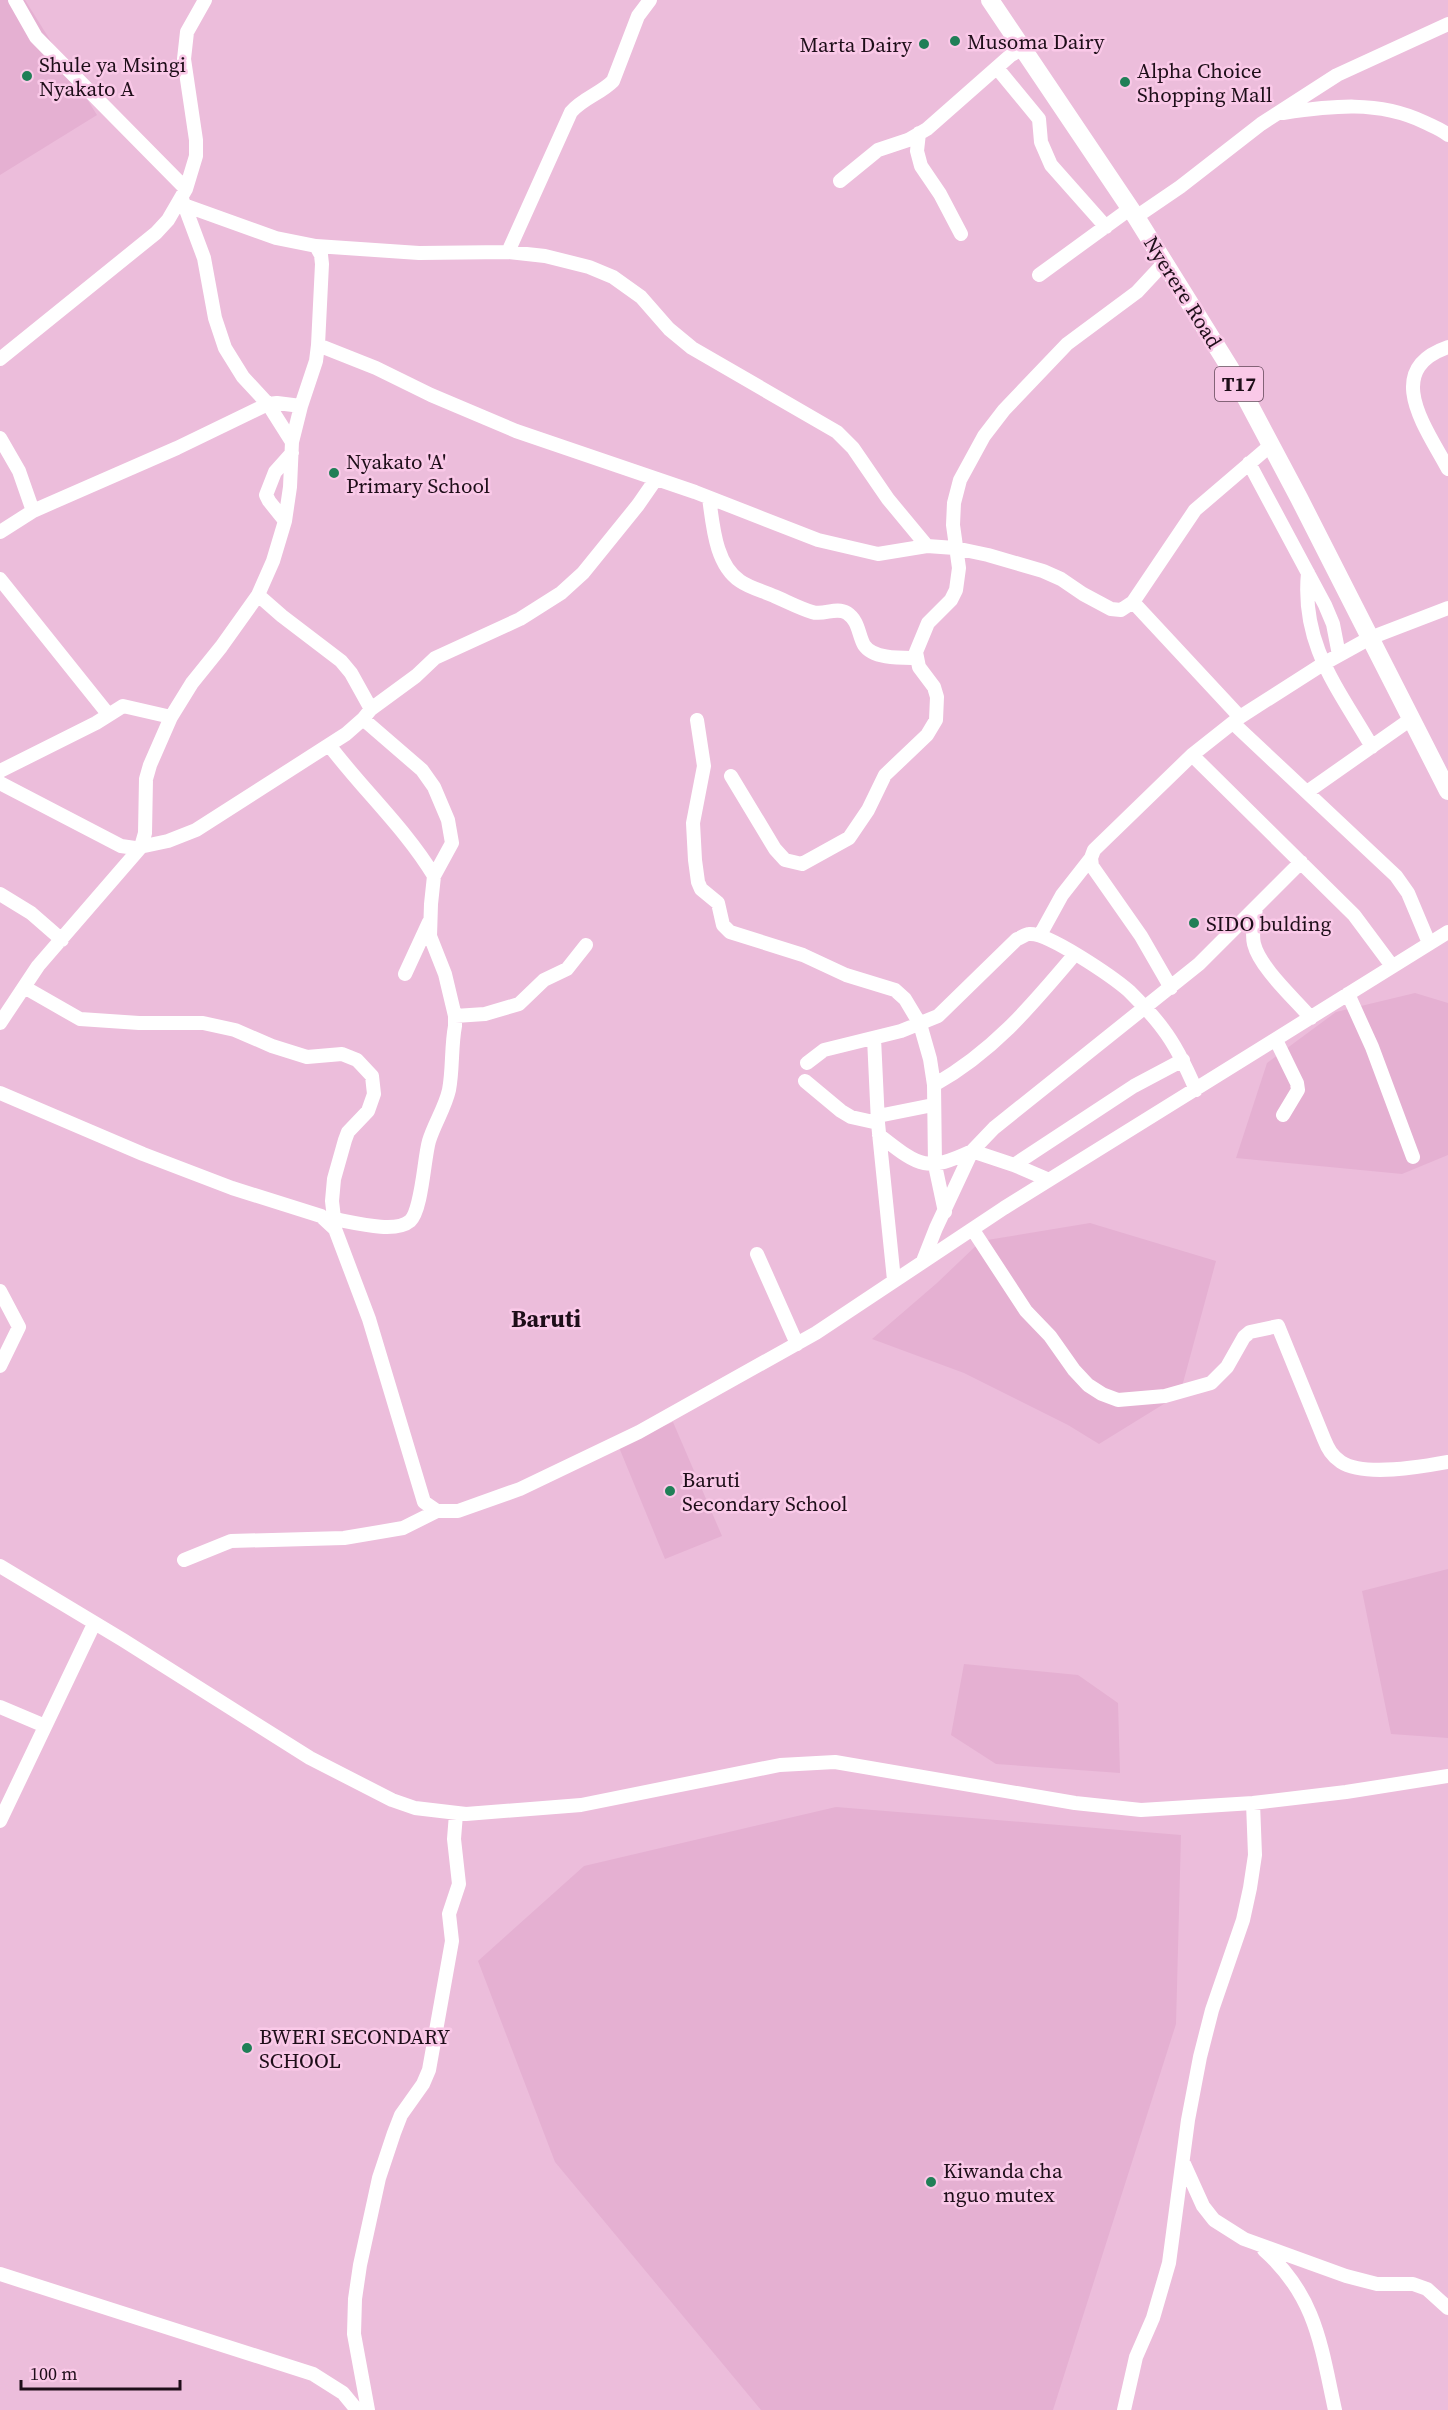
<svg xmlns="http://www.w3.org/2000/svg" width="1448" height="2410" font-family="'Source Serif 4',serif">
<style>
.built{fill:#e5b0d2}
.lines{fill:none;stroke-linecap:round;stroke-linejoin:round}
.minor{stroke:#fff;stroke-width:14}
.major{stroke:#fff;stroke-width:18}
.poi-dot{fill:#207f57;stroke:#fac9e8;stroke-width:2}
.labels{text-anchor:middle;dominant-baseline:central;stroke-width:5;stroke-linejoin:round;paint-order:stroke}
.shield{fill:#fac9e8;stroke:#604657;stroke-width:1.5}
.shield-label{font-size:20px;font-weight:bold;fill:#1e0e19}
.poi-label{font-size:21px;fill:#1e0e19;stroke:#fac9e8;text-anchor:start}
.street-label{font-size:21px;fill:#1e0e19;stroke:#fac9e8}
.quarter-label{font-size:24px;font-weight:bold;fill:#1e0e19;stroke:#fac9e8}
</style>
<rect width="100%" height="100%" fill="#ecbddb"/>
<path class="built" d="M0,0H25L97,115L0,175Z
M1415,993L1448,1003V1155L1402,1174L1236,1158L1267,1063L1336,1012Z
M1090,1223L1216,1261L1180,1394L1099,1444L1068,1425L964,1373L872,1339L937,1283L981,1241Z
M673,1422L722,1536L665,1559L618,1445Z
M1448,1569V1738L1391,1734L1362,1591Z
M964,1664L1078,1675L1118,1703L1120,1773L996,1764L951,1735Z
M836,1807L1181,1835L1176,2024L1053,2410H761L555,2162L478,1961L584,1866Z"/>
<g class="lines">
<path class="minor" d="M15,0L36,37L186,189
M997,68L1039,119L1041,142L1051,165L1106,227
M1283,113C1331,106 1378,100 1424,122C1432,126 1441,129 1448,135
M919,133L917,151L921,166L940,194L961,234
M840,181L878,150L908,140L927,129L1011,55L1022,49
M184,205L276,238L316,246L321,255L322,264L318,345L376,368L431,395L516,431L695,492L818,540L878,554L927,546L955,548L988,555L1043,571L1061,579L1083,594L1111,609L1121,610L1133,602L1195,510L1271,445
M1136,217L1180,187L1261,124L1337,75L1448,24
M316,246L419,253L508,252L545,256L589,267L613,277L641,297L669,329L692,348L837,432L853,448L888,499L927,546
M508,252L571,112C583,98 600,94 613,81L638,16L650,0
M1039,275L1131,208
M1448,347C1381,370 1427,429 1448,469
M0,359L156,233L168,220L186,189L196,156V140L184,59L187,32L205,0
M0,438L19,471L33,511
M292,442L301,406
M1249,463L1325,605L1333,624L1339,655
M709,498C713,525 715,564 740,581C750,588 763,591 774,596C786,601 799,608 812,612C824,616 836,606 847,613C859,621 858,634 864,645C873,659 901,658 916,658
M285,521L269,501L266,495L275,472L292,453
M0,532L33,511L177,448L268,404L277,403L301,406L316,361L318,345
M1308,573C1301,645 1338,688 1372,747
M0,579L108,714
M258,595L282,616L341,661L351,673L371,709
M1133,602L1240,717
M697,720L704,766L693,823L695,860L698,882L701,889L718,903L723,925L730,932L803,955L846,975L895,990L905,999L920,1024L930,1059L934,1085L935,1165L945,1212
M1233,723L1396,876L1408,893L1429,943
M329,745C363,790 405,828 434,876
M1192,755L1354,915L1392,966
M0,771L96,723L123,706L171,717
M731,776L775,849L785,860L802,864L849,838L868,810L885,775L927,735L936,720L937,697L934,687L919,667L916,652L928,623L951,600L956,590L959,568L953,525L954,503L960,480L984,436L1004,410L1067,344L1137,292L1164,263
M0,783L121,846L135,848L168,841L196,830L346,734L363,719L371,709L416,676L435,658L520,619L561,593L583,573L638,505L656,479
M1307,792L1411,719
M0,894L31,913L62,940
M1256,907C1255,919 1251,932 1254,944C1260,968 1295,999 1311,1018
M1040,935L1062,895L1091,858
M405,974L429,922
M24,987L80,1019L139,1023H203L235,1030L272,1046L307,1057L342,1054L357,1060L372,1076L374,1094L368,1111L348,1132L345,1140L334,1179L332,1201L335,1227
M1171,988L1141,936L1092,866L1091,858L1094,850L1192,755L1240,717L1323,664L1370,638L1448,608
M1348,994L1372,1047L1413,1157
M455,1016L485,1014L519,1004L544,980L567,969L586,945
M0,1023L38,966L141,847L145,833L146,779L150,765L171,717L192,683L221,647L258,595L273,561L285,521L290,487L292,442L268,404L243,377L225,348L215,318L204,258L182,199
M874,1038L878,1123L894,1280
M1276,1040L1297,1083L1298,1090L1283,1115
M807,1063L824,1050L901,1031L938,1016L1017,939C1021,938 1025,934 1029,934C1048,932 1114,978 1129,991C1141,1003 1153,1015 1163,1029C1177,1047 1187,1069 1196,1090
M805,1081L841,1111L851,1117L878,1123
M934,1085C994,1051 1031,1006 1075,954
M0,1093L143,1154L232,1188L321,1216L335,1229L369,1319L424,1502L437,1511
M878,1116L933,1105
M879,1135C919,1166 925,1173 972,1151L1014,1165L1049,1180
M1014,1165L1134,1086L1183,1060
M334,1219C352,1222 395,1234 410,1221C422,1210 424,1158 429,1141C434,1124 445,1108 449,1090C453,1069 451,1047 455,1026V1016L445,974L430,936L431,904L434,876L452,843L448,820L434,787L422,770L363,719
M973,1230L1026,1311L1050,1336L1074,1370L1088,1385L1102,1394L1118,1400L1165,1396L1211,1383L1227,1367L1244,1337L1250,1332L1278,1326L1324,1439C1328,1449 1332,1456 1341,1462C1364,1477 1421,1467 1448,1462
M757,1254L797,1344
M923,1261L936,1228L972,1151L994,1128L1199,964L1301,862
M0,1291L19,1327L0,1366
M184,1560L231,1541L344,1538L403,1528L437,1511H458L520,1489L639,1432L816,1333L1004,1208L1448,932
M0,1566L123,1640L310,1758L392,1800L415,1808L466,1814L581,1805L780,1765L835,1762L1075,1803L1141,1810L1253,1803L1346,1792L1448,1776
M0,1707L45,1726
M0,1821L94,1624
M1184,2164L1203,2206L1214,2220L1244,2239L1346,2276L1377,2284H1413L1427,2289L1448,2308
M1264,2250C1316,2296 1321,2346 1335,2410
M0,2274L313,2374L343,2393L357,2410
M368,2410L354,2334L355,2299L360,2265L379,2178L394,2133L401,2115L423,2084L429,2070L452,1941L449,1914L459,1884L454,1839L456,1814
M1124,2410L1136,2357L1153,2318L1169,2263L1188,2120L1200,2057L1212,2010L1243,1920L1250,1888L1255,1855L1253,1803"/>
<path class="major" d="M990,0L1136,217L1230,368L1299,498L1448,791"/>
</g>
<g class="poi-dot">
<circle cx="955" cy="41" r="6"/>
<circle cx="924" cy="44" r="6"/>
<circle cx="27" cy="76" r="6"/>
<circle cx="1125" cy="82" r="6"/>
<circle cx="334" cy="473" r="6"/>
<circle cx="1194" cy="923" r="6"/>
<circle cx="670" cy="1491" r="6"/>
<circle cx="247" cy="2048" r="6"/>
<circle cx="931" cy="2182" r="6"/>
</g>
<g class="labels">
<rect class="shield" x="1215" y="367" width="48" height="34" rx="4.5"/>
<g class="shield-label">
<text x="1239" y="384">T17</text>
</g>
<g class="poi-label">
<text x="967" y="41">Musoma Dairy</text>
<text x="912" y="44" text-anchor="end">Marta Dairy</text>
<text x="39" y="64">Shule ya Msingi<tspan x="39" dy="24">Nyakato A</tspan></text>
<text x="1137" y="70">Alpha Choice<tspan x="1137" dy="24">Shopping Mall</tspan></text>
<text x="346" y="461">Nyakato 'A'<tspan x="346" dy="24">Primary School</tspan></text>
<text x="1206" y="923">SIDO bulding</text>
<text x="682" y="1479">Baruti<tspan x="682" dy="24">Secondary School</tspan></text>
<text x="259" y="2036">BWERI SECONDARY<tspan x="259" dy="24">SCHOOL</tspan></text>
<text x="943" y="2170">Kiwanda cha<tspan x="943" dy="24">nguo mutex</tspan></text>
</g>
<g class="street-label">
<text transform="translate(1183 292) rotate(58)">Nyerere Road</text>
</g>
<g class="quarter-label">
<text x="546" y="1318">Baruti</text>
</g>
</g>
<path d="M21 2380v9h159v-9" fill="none" stroke="#1e0e19" stroke-width="3"/>
<text x="30" y="2380" font-size="18" fill="#1e0e19" stroke="#fac9e8" stroke-width="4.5" paint-order="stroke">100 m</text>
</svg>
